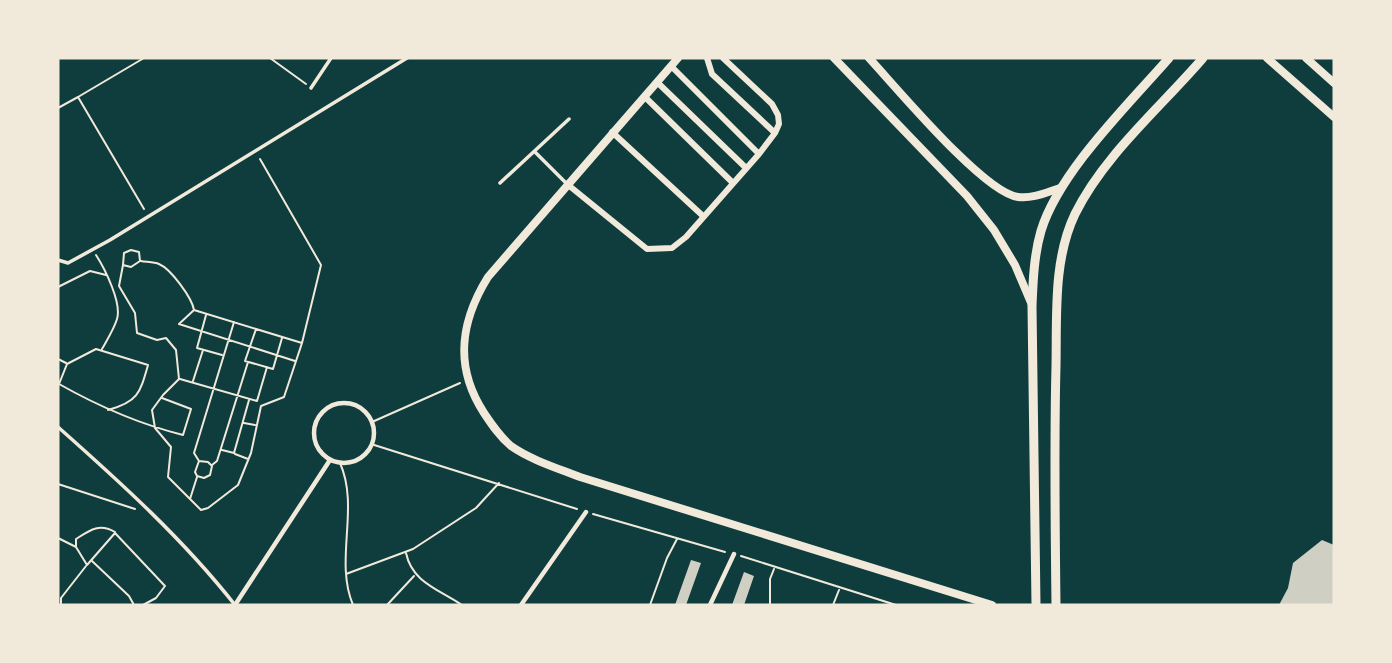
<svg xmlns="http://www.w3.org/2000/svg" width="1392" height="663" font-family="Roboto,sans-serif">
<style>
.building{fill:#cfcfc3}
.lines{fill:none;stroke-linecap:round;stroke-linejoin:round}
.path{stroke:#f1e9da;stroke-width:2}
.service{stroke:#f1e9da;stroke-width:3.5}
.pedestrian{stroke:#f1e9da;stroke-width:4.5}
.minor{stroke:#f1e9da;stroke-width:6}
.tertiary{stroke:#f1e9da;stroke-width:8}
.secondary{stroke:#f1e9da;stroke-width:9}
</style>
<rect width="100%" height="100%" fill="#0f3d3e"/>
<path class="building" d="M1322,540L1334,545V605H1279L1288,588L1293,563Z
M691,560L701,563L686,605H675Z
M744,572L754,576L744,605H732Z"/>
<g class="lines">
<path class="path" d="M270,58L306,84
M58,108L78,97
M144,209L78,97L144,58
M96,255C105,269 122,303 117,319C114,329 107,340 102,349
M141,261C146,262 154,262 159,264C171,269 192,298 194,310L302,343
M123,265L124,253L131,250L139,252L140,261L131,267L123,265L119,286L135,313L137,333L157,340L166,338L176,350L179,379L163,395L152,410L155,428L171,447L168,477L201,510L208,508L238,485L251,453L261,406L284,397L302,343L321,265L260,159
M58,287L90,271L106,275
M194,310L179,324L295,361
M206,315L197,348L222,355
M256,329L245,361L273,369L282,338
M58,359L66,363
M180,379L257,401L267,367
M193,381L203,350
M108,410C138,402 140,393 148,365L96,349L67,364L59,384C98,406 139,424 183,435L191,409L162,398
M372,422L460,383
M244,423L255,425
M371,444L577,509
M222,450L234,453L249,400
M235,454L248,459
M199,461L208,462L212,466L210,475L204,478L197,476L195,472L199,461L194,453L234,322
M340,463C360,508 334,560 353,605
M212,465L217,461L248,362
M58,484L135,509
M190,499L197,477
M593,514L725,552
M58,538L76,547L87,565L115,533L165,586L156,598L143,605
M76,546V539C90,530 99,523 115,532
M406,553C412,582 438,589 462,605
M741,556L896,605
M92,561L129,596L134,605
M346,574L413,549L476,508L499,483
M61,605V598L86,566
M387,605L414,576
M481,605H483
M650,605L667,558L677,539
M770,605V579L774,569
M833,605L839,590"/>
<path class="service" d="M311,88L331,58
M535,152L567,184
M500,183L569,119
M58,260L68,263L110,240L407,58
M58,427C120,482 183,539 235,605"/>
<path class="pedestrian" d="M314 433a30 30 0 1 1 60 0a30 30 0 1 1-60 0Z
M235,605L330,460
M521,605L586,512
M710,605L734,554"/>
<path class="minor" d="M707,58L712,74L775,133
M671,66L759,154
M657,82L745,167
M645,97L733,183
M612,132L703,216
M567,184L647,249L672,248L686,237L759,154L775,133L779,124L778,115L772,104L723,58"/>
<path class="tertiary" d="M678,58L488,277C460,322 454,367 484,413C492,425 500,437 511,446C531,460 557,468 580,477L992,605
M834,58L967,196L994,230L1015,265L1032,305
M869,58C896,87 984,193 1018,197C1033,199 1047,192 1060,188
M1267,58L1334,117
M1306,58L1334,83"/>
<path class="secondary" d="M1036,605L1032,306C1033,281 1034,255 1041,231C1059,172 1128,105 1169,58
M1056,605C1055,525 1054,445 1056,366C1057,315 1053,260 1075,214C1104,155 1161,107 1203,58"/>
</g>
<rect width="1392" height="663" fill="none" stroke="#f1e9da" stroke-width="119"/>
</svg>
